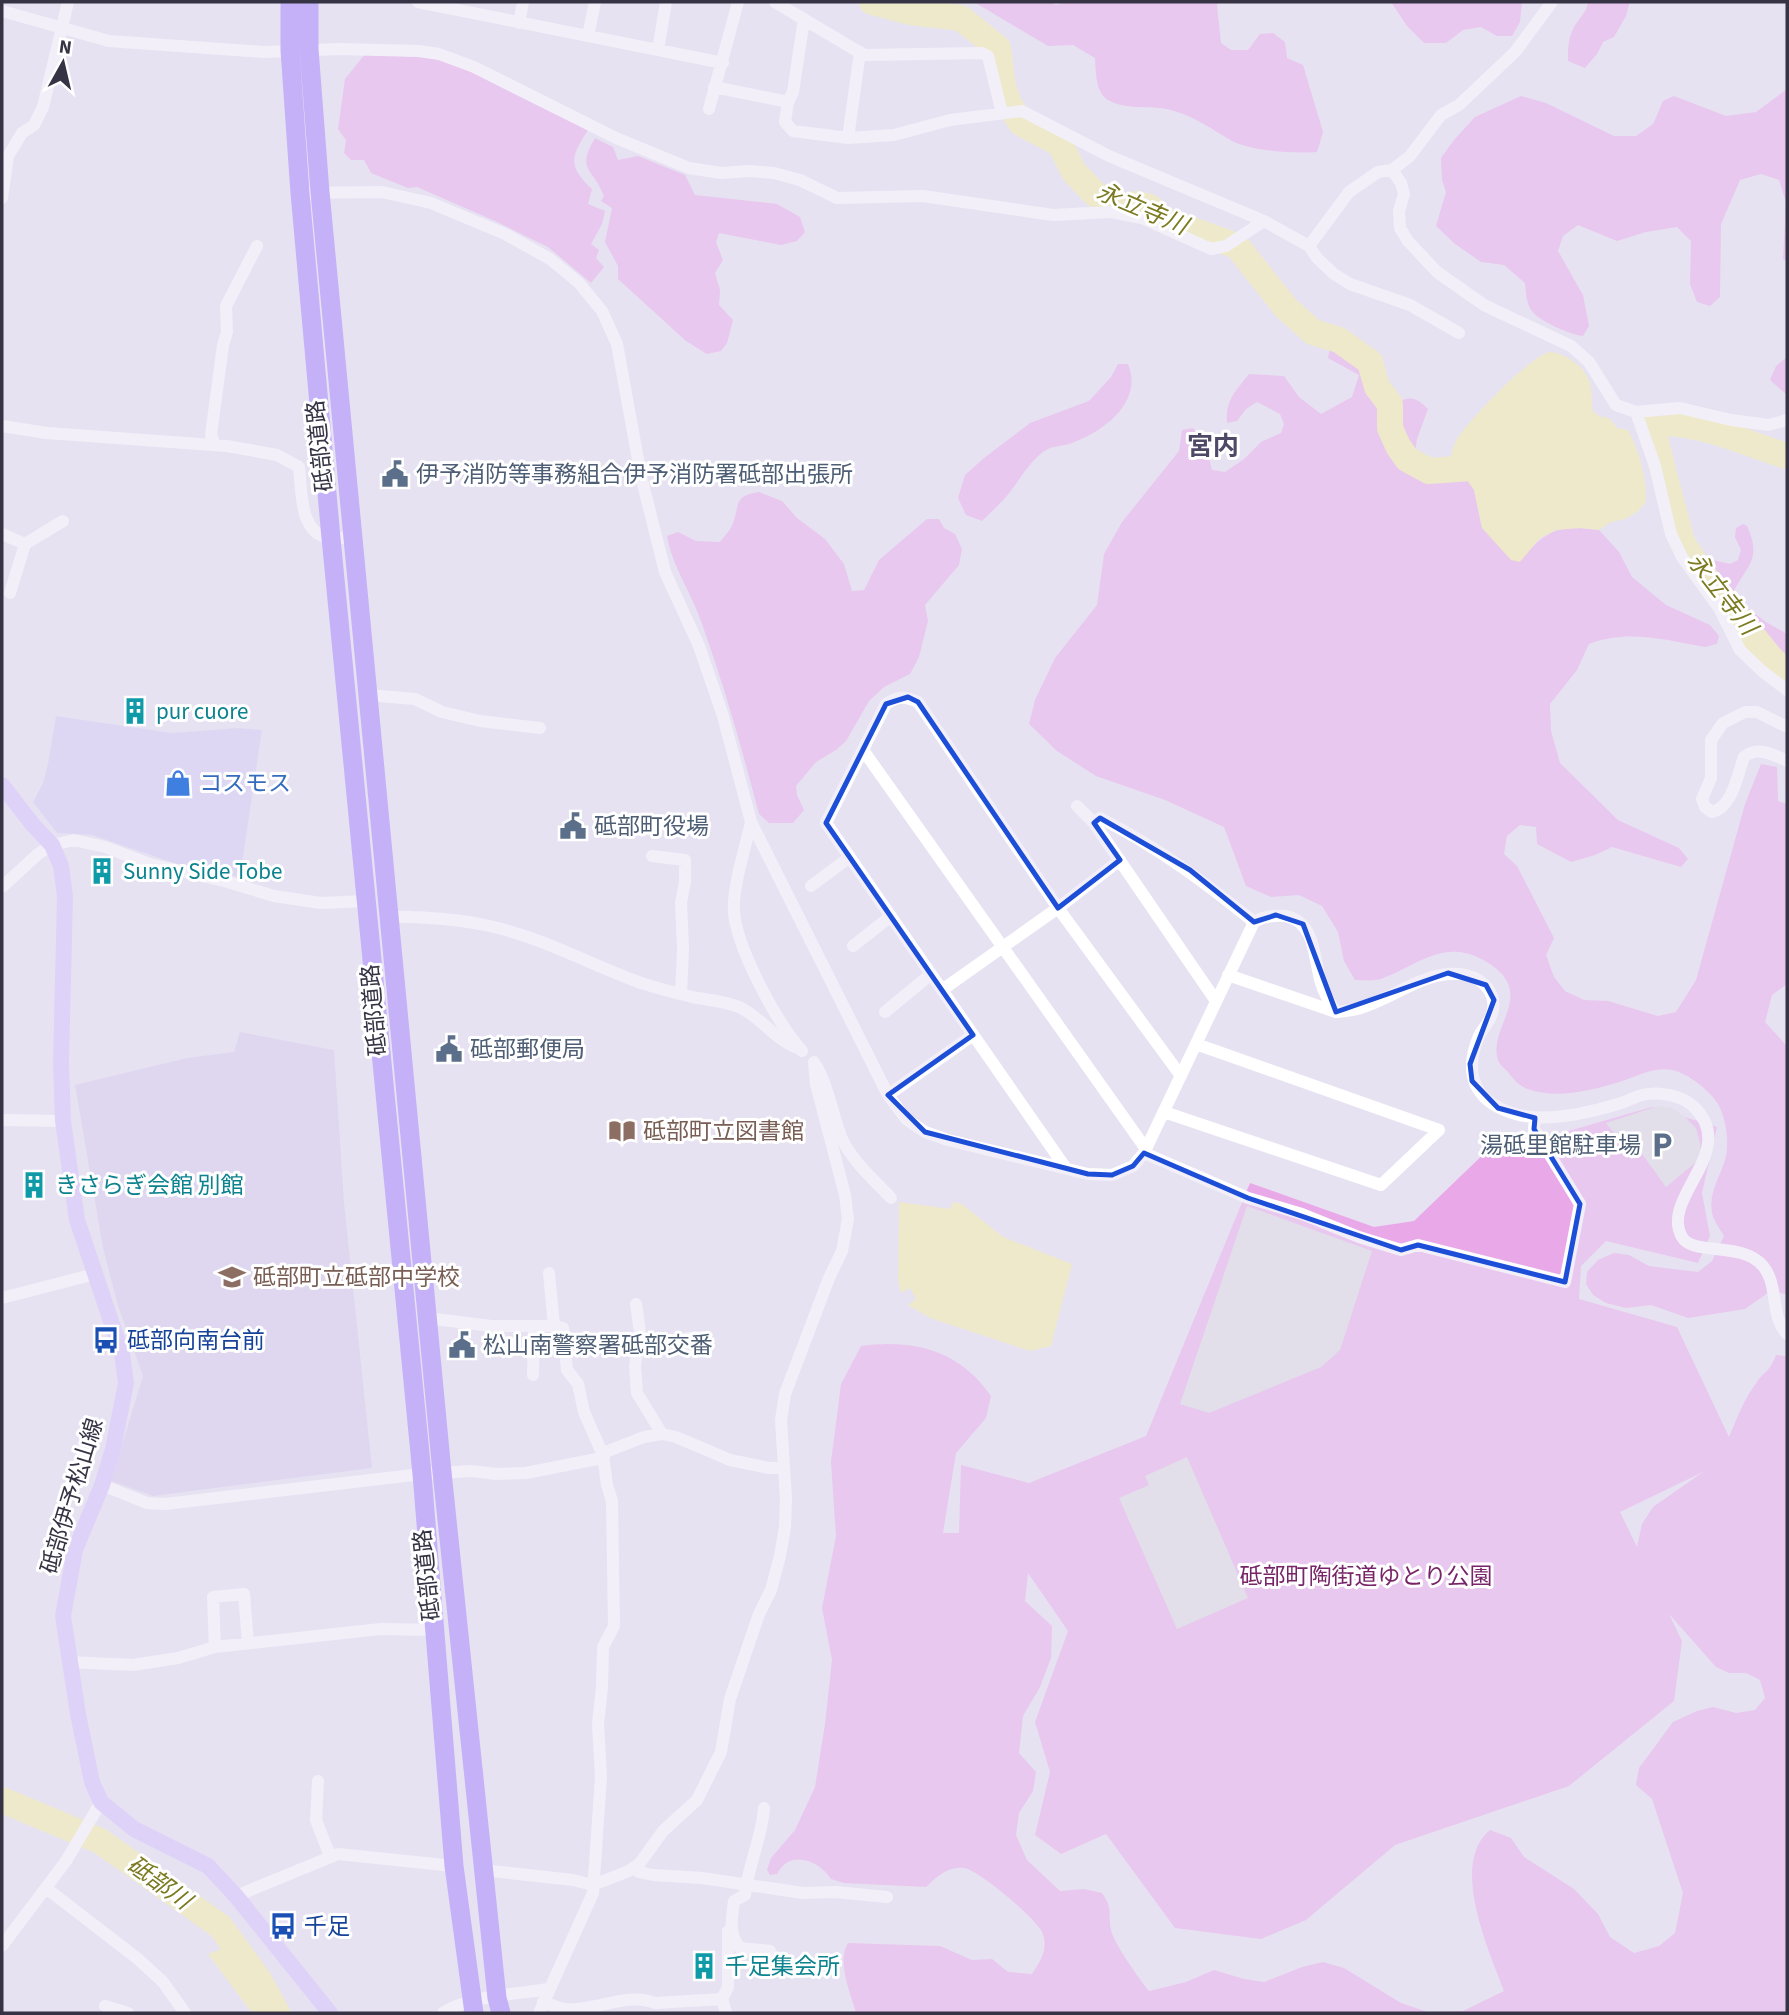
<svg xmlns="http://www.w3.org/2000/svg" width="1789" height="2015" font-family="'Source Sans 3','Noto Sans JP',sans-serif">
<style>
.commercial{fill:#d2cbf6}
.education{fill:#d5cbec}
.green{fill:#e9a8e8;fill-rule:evenodd}
.parking{fill:#dcdbe2}
.water{fill:#f3f19a}
.lines{fill:none;stroke-linecap:round;stroke-linejoin:round}
.river{stroke:#f3f19a;stroke-width:26}
.minor{stroke:#fff;stroke-width:12}
.secondary{stroke:#d4bfff;stroke-width:16}
.trunk{stroke:#9a77ff;stroke-width:19}
.marked{fill:none;stroke:#1d4ed8;stroke-width:5;stroke-linejoin:round}
.labels{text-anchor:middle;dominant-baseline:central;stroke-width:6;stroke-linejoin:round;paint-order:stroke}
.street-label{font-size:23px;fill:#363344;stroke:#fff}
.service-label{font-size:23px;fill:#4e5e75;stroke:#fff;text-anchor:start}
.culture-label{font-size:23px;fill:#0d838f;stroke:#fff;text-anchor:start}
.shop-label{font-size:23px;fill:#366cbe;stroke:#fff;text-anchor:start}
.education-label{font-size:23px;fill:#785e54;stroke:#fff;text-anchor:start}
.transit-label{font-size:23px;fill:#164399;stroke:#fff;text-anchor:start}
.park-label{font-size:23px;fill:#772468;stroke:#fff}
.water-label{font-size:24px;font-style:italic;fill:#7b7a20;stroke:#fff}
.quarter-label{font-size:26px;font-weight:bold;fill:#4e4967;stroke:#fff}
</style>
<rect width="100%" height="100%" fill="#e7e2f2"/>
<path class="commercial" d="M56,716L172,733L238,728L262,730L240,877L174,863L92,835L57,833L33,802L43,783L48,764Z"/>
<path class="education" d="M240,1032L334,1050L344,1202L372,1468L153,1496L111,1481L143,1376L118,1306L103,1248L75,1085L187,1058L234,1052Z"/>
<path class="green" d="M974,2H1051L1056,5L1067,2H1219L1217,5L1221,43L1231,50H1248L1260,34L1273,33L1285,42L1287,58L1303,65L1323,132L1317,152C1295,154 1251,151 1232,141C1213,130 1196,117 1174,111C1154,104 1129,111 1110,101C1095,94 1096,72 1095,58L1073,45L1048,46Z
M1391,2H1522L1520,22L1512,36H1497L1481,27L1463,30L1446,43H1424L1407,26Z
M1588,2H1630L1626,16L1614,37L1603,42L1597,54L1585,68L1568,61C1568,48 1568,38 1574,27C1579,18 1587,12 1588,2Z
M365,54L437,58L473,72L588,130C571,156 567,166 592,189L588,204L605,211L602,224L591,244L599,250L596,258L604,267L591,283L548,247L495,221L417,187L408,188L371,173L364,160H351L344,153L346,140L338,129L345,79Z
M1787,89V261L1783,259L1786,202L1779,180L1761,174L1740,180L1721,224L1720,297L1710,306L1697,302L1690,284L1691,241L1677,227L1646,232L1617,241L1578,225L1563,236L1558,251L1583,295L1589,326L1583,336C1571,335 1539,321 1532,311C1526,304 1526,292 1525,283L1504,265L1481,262L1455,244L1436,226L1446,192L1442,180L1441,158L1454,140L1475,117L1521,96L1546,103L1614,136H1636L1653,124L1663,101L1674,96L1726,116L1756,112Z
M595,138L613,147L618,160L638,156L685,175L695,195L777,204L800,217L805,232L797,241L781,245L719,233L716,242L723,260L715,273L720,290L719,305L733,320L727,343L721,351L707,354L686,341L618,279V266L605,242L612,208L601,201L604,196C592,166 576,171 595,138Z
M1330,348L1343,349L1368,364L1380,402C1402,409 1406,386 1428,409L1417,439L1414,458L1426,476L1450,474L1464,476L1474,489L1482,528L1520,561C1547,529 1557,525 1599,530L1619,552L1632,577L1666,605L1710,625L1719,636L1717,644L1705,647C1666,640 1627,629 1589,644L1577,670L1550,704L1551,731L1560,763L1618,820L1679,848L1688,859L1681,867L1612,847L1595,855L1571,862L1537,844L1536,827L1520,825L1507,836L1504,854L1517,866L1554,938L1546,955L1554,977L1565,991L1584,1000L1608,1001L1658,1016L1676,1012L1696,980L1745,804L1761,764L1777,767L1778,801L1787,804V984L1772,995L1765,1022L1787,1046V1295L1772,1290L1745,1309L1688,1318L1651,1305L1626,1308L1606,1303L1593,1295L1586,1284L1587,1272L1598,1260L1614,1253L1629,1255L1649,1266L1698,1272L1712,1261L1724,1236C1720,1229 1713,1220 1712,1212C1708,1192 1722,1174 1726,1156C1729,1141 1726,1118 1718,1104C1710,1091 1688,1073 1672,1070C1653,1066 1634,1078 1616,1083C1589,1091 1555,1099 1528,1089C1520,1087 1512,1078 1508,1072C1505,1069 1499,1064 1498,1060C1487,1026 1540,993 1485,961C1444,937 1417,966 1381,979C1374,981 1363,980 1355,980L1344,961L1338,932L1322,906L1299,895L1271,897L1246,886L1224,827L1165,800L1096,776L1057,751L1029,724L1035,700L1055,658L1097,605L1104,554L1122,522L1179,451L1182,430L1193,428L1207,449L1212,470L1225,472L1244,459L1261,442L1281,433L1284,424L1280,414L1257,402L1246,409L1237,421L1227,423C1225,400 1236,391 1249,374L1284,376L1299,397L1321,414L1352,397L1359,375L1328,358Z
M1787,357V395L1770,380L1776,366Z
M1118,364H1128C1144,403 1102,433 1069,444C1062,446 1054,446 1048,449C1031,457 1017,485 1005,498C998,506 990,513 982,521L966,515L958,498L965,475L984,458L1030,423L1089,401L1111,377Z
M759,492L782,501L797,518L825,539L844,564L852,591L864,590L879,560L927,519H939L944,528L955,534L962,549L959,565L925,605L928,621L919,657L910,674L884,687L869,701L846,741L836,750L816,762L796,786L797,795L804,810L793,823H769L759,814C742,749 724,685 701,621C691,592 672,566 667,536L678,532L696,541L720,542C724,536 731,530 733,523C740,503 734,496 759,492Z
M1743,524L1747,526C1762,559 1748,564 1734,591L1736,600L1766,622L1787,634V684L1765,659L1709,579L1708,569L1713,560L1730,564L1738,560L1741,550L1735,537L1736,528Z
M1652,1107L1717,1127L1702,1193L1710,1236L1698,1263L1606,1241L1581,1266L1579,1299L1677,1327L1729,1437C1737,1418 1744,1399 1757,1382C1766,1369 1769,1373 1776,1355L1786,1356L1787,1359V2013H856C851,1994 836,1961 848,1943L940,1946L972,1960L992,1959L1008,1972L1032,1974C1041,1960 1048,1950 1043,1934C1039,1921 978,1869 964,1868C947,1866 937,1877 926,1887L844,1883L831,1879C819,1860 789,1849 777,1874L770,1875L767,1870L771,1858L795,1830L815,1787L825,1724L832,1660L822,1608L836,1536L831,1462L841,1384L861,1346C914,1339 959,1350 991,1396L986,1418L956,1453L943,1533H959L961,1465L1029,1483L1146,1436L1250,1183L1374,1227L1414,1221L1493,1145L1558,1134ZM1703,1472L1653,1507L1642,1524L1637,1547L1620,1512ZM1028,1573L1068,1631L1035,1722L1050,1772L1035,1835L1061,1854L1106,1834L1175,1928L1261,1939L1306,1920L1395,1845L1569,1786L1674,1701L1682,1641L1669,1614L1716,1667L1729,1673H1746L1760,1680L1765,1698L1755,1710L1736,1713L1713,1707L1697,1711L1673,1722L1639,1768L1636,1785L1652,1799L1683,1893L1675,1933L1659,1946L1634,1953L1610,1937L1598,1914L1574,1889L1524,1857L1511,1838L1490,1830C1449,1863 1489,1951 1504,1991L1463,2011L1428,2012L1401,2003L1344,1968L1323,1962L1302,1967L1264,1982L1244,1979L1214,1970L1186,1982L1149,1991C1140,1980 1113,1942 1111,1930C1108,1913 1113,1908 1102,1893L1084,1889L1060,1891L1027,1860L1016,1835L1019,1813L1033,1791L1036,1772L1019,1753L1023,1716L1040,1687L1051,1658L1052,1626L1025,1601Z"/>
<path class="parking" d="M1658,1106L1672,1108L1684,1116L1696,1128L1700,1143L1701,1158L1666,1187L1637,1147L1629,1152L1606,1123Z
M1247,1206L1372,1251L1340,1350L1321,1367L1209,1413L1180,1404Z
M1187,1457L1248,1598L1177,1629L1119,1498L1149,1485L1145,1476Z"/>
<path class="water" d="M1549,352C1567,353 1589,369 1591,388C1592,397 1591,403 1593,412L1601,417L1609,418L1617,428L1628,430C1640,453 1646,476 1646,502L1637,512L1625,519L1611,522L1599,530L1580,528L1556,530L1539,539L1520,562L1511,560L1482,528L1474,490L1464,476L1450,474L1448,471C1450,460 1452,448 1457,439C1469,420 1529,357 1549,352Z
M899,1202L950,1209L953,1202L962,1204L1003,1237L1072,1264L1051,1346L1030,1351L930,1318L908,1305L916,1299L910,1288L901,1293L898,1281Z
M243,1941L292,2013H252L208,1954Z"/>
<g class="lines">
<path class="river" d="M872,2L910,12L961,18L998,48L1003,87L1009,104L1021,123L1060,144L1074,172L1095,194L1121,206L1138,204L1150,207L1161,219L1237,246L1286,308L1313,332L1339,340L1370,362L1377,387L1390,404V428L1398,446L1407,459L1429,471L1485,467
M1651,424L1682,542L1701,572L1770,657L1787,674
M1652,424C1693,418 1747,444 1787,456
M2,1800L100,1841L220,1926L259,1980L277,2013"/>
<path class="minor" d="M418,2L723,63
M775,2L864,55L982,53L988,56L1002,113
M2,11L109,41L264,52L339,49L419,51L439,54L474,67L616,138L689,168L721,173L750,171L774,173L800,180L837,198L923,196L1053,215L1111,212L1142,218L1211,249L1226,246L1264,221
M804,19L793,92L788,102L785,122L793,131L848,138L894,135L950,120L1022,111L1109,156L1264,221L1309,246L1317,258L1334,274L1350,284L1410,305L1459,333
M519,23L523,2
M588,36L595,2
M658,50L666,2
M714,87L788,102
M709,109L738,2
M848,138L860,52
M1392,170L1401,183L1404,194L1399,211L1400,228L1408,241L1437,272L1484,305L1571,346L1589,362L1616,405L1636,412L1680,408L1731,420L1768,425L1787,420
M300,193L382,192L431,203L505,234L550,259L579,283L602,311L617,344L641,476L665,572L699,646L723,716L751,822L888,1095L906,1119L925,1132L948,1140L1088,1174L1112,1175L1133,1166L1144,1153L1254,922C1264,916 1274,915 1285,916C1316,921 1314,960 1321,983C1324,994 1330,1003 1336,1012C1343,1011 1350,1011 1357,1009C1392,1000 1428,967 1466,975C1484,979 1498,995 1492,1013C1490,1022 1483,1028 1479,1036C1462,1076 1476,1104 1519,1115C1549,1122 1588,1113 1618,1104C1626,1102 1634,1097 1642,1095C1657,1091 1681,1095 1693,1106C1741,1151 1659,1197 1682,1237C1692,1256 1743,1241 1763,1266C1779,1285 1770,1317 1787,1334
M2,198L8,156L22,133L34,125L43,107L68,2
M1309,246L1349,192L1378,172L1392,170L1410,156L1441,115L1459,105L1515,52L1552,2
M1636,412L1655,466L1671,534L1682,557L1719,608L1740,650L1762,671L1787,690
M2,426L47,433L227,446L277,455L299,467C302,492 299,534 330,538C337,539 346,538 353,537
M215,445L211,435L223,345L227,332L226,306L257,246
M2,534L25,544L10,593
M25,544L63,521
M368,695L415,699L442,712L480,721L540,728
M1787,727L1757,712H1745L1723,723L1711,740V778L1702,799L1705,807L1712,812C1733,807 1737,775 1744,757C1757,746 1773,754 1787,761
M863,750L1146,1149
M1077,806L1094,823L1216,1001
M751,822C746,846 732,888 734,912C737,949 777,1023 802,1051
M1094,823L1100,818C1159,848 1203,881 1254,922
M652,856L685,860V882L681,903L683,949L681,994
M811,886L850,857
M2,887L38,854L52,845L74,840L105,847L150,864L224,881L274,896L321,903L366,901L370,904
M385,914C393,919 402,916 411,917C435,918 462,920 485,925C540,936 588,964 641,983C657,988 675,993 692,997C708,1000 724,1001 739,1007C762,1018 776,1041 800,1049
M853,946L891,916
M1228,975L1336,1012
M942,990L1058,908L1120,860
M885,1012L931,974
M817,1067C830,1090 832,1115 842,1139C853,1162 874,1180 891,1198
M888,1095L973,1035
M1164,1112L1381,1185L1439,1130L1196,1044
M2,1120L63,1121
M1144,1153L1248,1198L1302,1214L1359,1237L1401,1250L1418,1245L1565,1282L1580,1204L1534,1129L1535,1118
M1065,1167L826,823L886,704C898,696 905,696 918,702L1058,908L1181,1076
M549,1273L554,1326
M2,1298L95,1274
M636,1304L640,1332L635,1366L637,1393L662,1434
M427,1318L491,1326H554L563,1328L567,1370L578,1384L584,1412L603,1455L607,1485L612,1501L614,1626L603,1647L602,1687L598,1724L601,1777L593,1893L539,2013
M638,1342H658L697,1337
M533,1375L534,1326
M102,1485L147,1503L165,1504L422,1474L472,1471L496,1474L526,1473L597,1459L608,1451L644,1437L662,1434L676,1437L730,1460L769,1468H783
M215,1647L213,1597L244,1594L248,1643
M69,1662L133,1665L178,1658L215,1647L381,1629L435,1630
M318,1781L316,1820L330,1856
M764,1808C762,1838 748,1865 745,1895L734,1901C732,1918 728,1934 740,1948L770,1951
M634,1868L639,1872L653,1875L702,1878L803,1893L835,1892L887,1897
M482,1870L573,1880L593,1885L629,1871L640,1863L663,1831L697,1800L721,1752L730,1699L759,1614L771,1590L780,1556L785,1527L786,1499L781,1420L785,1394L829,1278L842,1251L848,1219L845,1195L816,1084L814,1062
M46,1888L138,1959L163,1982L185,2013
M236,1896L338,1854L454,1866
M2,1946L66,1861L101,1802
M722,1999L728,1987V1931
M543,2002C554,2006 565,2011 577,2009C603,2007 630,1993 655,2003L722,1999L726,2013
M105,2006L128,2013
M443,2013C468,1996 518,1994 549,1989"/>
<path class="secondary" d="M2,785L33,825L52,845L61,866L65,896L61,1062L63,1121L77,1220L122,1354L126,1383L113,1449L102,1485L75,1550L63,1616L78,1714L92,1782L101,1802L134,1829L208,1866L236,1896L330,2013"/>
<path class="trunk" d="M290,2V50L300,193L331,538L422,1474L454,1866L474,2013
M309,2V49L320,192L442,1472L497,1998L501,2013"/>
</g>
<path d="M0 0H1789V2015H0ZM908,697L918,702L1058,908L1120,860L1094,823L1100,818L1190,870L1254,922L1276,915L1303,924L1336,1012L1448,973L1486,985L1494,1000L1470,1064L1472,1081L1498,1108L1535,1118L1534,1129L1580,1204L1565,1282L1418,1245L1401,1250L1248,1198L1144,1153L1133,1166L1112,1175L1088,1174L925,1132L888,1095L973,1035L826,823L886,704Z" fill="#e7e2f2" fill-opacity=".55" fill-rule="evenodd"/>
<path class="marked" d="M908,697L918,702L1058,908L1120,860L1094,823L1100,818L1190,870L1254,922L1276,915L1303,924L1336,1012L1448,973L1486,985L1494,1000L1470,1064L1472,1081L1498,1108L1535,1118L1534,1129L1580,1204L1565,1282L1418,1245L1401,1250L1248,1198L1144,1153L1133,1166L1112,1175L1088,1174L925,1132L888,1095L973,1035L826,823L886,704Z"/>
<defs>
<symbol id="civic-bare" viewBox="-9 -9 18 18"><path d="M-.6-6.5H3V-4.5H.6V-3L4-1V1h2V6H-6V1h2V-1L-.6-3ZM-1.2 2.5V6h2.4V2.5Z" fill="#5c6f8a" stroke="#fff" stroke-width="2.5" paint-order="stroke"/></symbol>
<symbol id="building-bare" viewBox="-9 -9 18 18"><path d="M-4-6H4V6H1V3H-1V6H-4ZM-2.5-4.3h1.7v1.8h-1.7ZM.8-4.3h1.7v1.8H.8ZM-2.5-1h1.7V.8h-1.7ZM.8-1h1.7V.8H.8Z" fill="#0f9aa8" stroke="#fff" stroke-width="2.5" paint-order="stroke"/></symbol>
<symbol id="shop-bare" viewBox="-9 -9 18 18"><path d="M-5-2.5h2.3a2.7 3.5 0 0 1 5.4 0H5L5.5 6h-11ZM-1.5-2.5h3a1.5 2.3 0 0 0-3 0Z" fill="#3f7fe0" stroke="#fff" stroke-width="2.5" paint-order="stroke"/></symbol>
<symbol id="library-bare" viewBox="-9 -9 18 18"><path d="M-6-4Q-3-5.5-.7-3.5V5Q-3 3-6 4ZM6-4Q3-5.5 .7-3.5V5Q3 3 6 4Z" fill="#8d6e63" stroke="#fff" stroke-width="2.5" paint-order="stroke"/></symbol>
<symbol id="parking-bare" viewBox="-9 -9 18 18"><path d="M-3.5-5.5H1a3.5 3.5 0 0 1 0 7H-1V5.5H-3.5ZM-1-3.4V-.6H.8a1.4 1.4 0 0 0 0-2.8Z" fill="#5c6f8a" stroke="#fff" stroke-width="2.5" paint-order="stroke"/></symbol>
<symbol id="school-bare" viewBox="-9 -9 18 18"><path d="M0-5L7-2L0 1L-7-2ZM-4 1L0 2.5L4 1V4Q0 6-4 4Z" fill="#8d6e63" stroke="#fff" stroke-width="2.5" paint-order="stroke"/></symbol>
<symbol id="bus-bare" viewBox="-9 -9 18 18"><path d="M-5-6H5V4H4V6H2V4H-2V6H-4V4H-5ZM-3.5-4V0h7V-4ZM-3.5 1.2v1.5H-2V1.2ZM2 1.2v1.5H3.5V1.2Z" fill="#1a4fb4" stroke="#fff" stroke-width="2.5" paint-order="stroke"/></symbol>
</defs>
<g fill-rule="evenodd">
<use href="#civic-bare" x="376" y="455" width="38" height="38"/>
<use href="#building-bare" x="116" y="692" width="38" height="38"/>
<use href="#shop-bare" x="159" y="764" width="38" height="38"/>
<use href="#civic-bare" x="554" y="807" width="38" height="38"/>
<use href="#building-bare" x="83" y="852" width="38" height="38"/>
<use href="#civic-bare" x="430" y="1030" width="38" height="38"/>
<use href="#library-bare" x="603" y="1112" width="38" height="38"/>
<use href="#parking-bare" x="1643" y="1126" width="38" height="38"/>
<use href="#building-bare" x="15" y="1166" width="38" height="38"/>
<use href="#school-bare" x="213" y="1258" width="38" height="38"/>
<use href="#bus-bare" x="87" y="1321" width="38" height="38"/>
<use href="#civic-bare" x="443" y="1326" width="38" height="38"/>
<use href="#bus-bare" x="264" y="1907" width="38" height="38"/>
<use href="#building-bare" x="685" y="1947" width="38" height="38"/>
</g>
<g class="labels">
<g class="street-label">
<text transform="translate(320 446) rotate(-96)">砥部道路</text>
<text transform="translate(374 1010) rotate(-95)">砥部道路</text>
<text transform="translate(72 1496) rotate(-73)">砥部伊予松山線</text>
<text transform="translate(427 1575) rotate(-96)">砥部道路</text>
</g>
<g class="service-label">
<text x="416" y="474">伊予消防等事務組合伊予消防署砥部出張所</text>
<text x="594" y="826">砥部町役場</text>
<text x="470" y="1049">砥部郵便局</text>
<text x="1641" y="1145" text-anchor="end">湯砥里館駐車場</text>
<text x="483" y="1345">松山南警察署砥部交番</text>
</g>
<g class="culture-label">
<text x="156" y="711">pur cuore</text>
<text x="123" y="871">Sunny Side Tobe</text>
<text x="55" y="1185">きさらぎ会館 別館</text>
<text x="725" y="1966">千足集会所</text>
</g>
<g class="shop-label">
<text x="199" y="783">コスモス</text>
</g>
<g class="education-label">
<text x="643" y="1131">砥部町立図書館</text>
<text x="253" y="1277">砥部町立砥部中学校</text>
</g>
<g class="transit-label">
<text x="127" y="1340">砥部向南台前</text>
<text x="304" y="1926">千足</text>
</g>
<g class="park-label">
<text x="1366" y="1576">砥部町陶街道ゆとり公園</text>
</g>
<g class="water-label">
<text transform="translate(1142 209) rotate(23)">永立寺川</text>
<text transform="translate(1722 594) rotate(52)">永立寺川</text>
<text transform="translate(159 1883) rotate(36)">砥部川</text>
</g>
<g class="quarter-label">
<text x="1213" y="446">宮内</text>
</g>
</g>
<rect width="1789" height="2015" fill="none" stroke="#363344" stroke-width="7"/>
<g transform="translate(63 63) rotate(8)" stroke="#ffffff" stroke-width="5" paint-order="stroke">
<path d="M0-5L12 26L0 18L-12 26Z" fill="#363344"/>
<text y="-10" font-size="19" font-weight="bold" text-anchor="middle" fill="#363344">N</text>
</g>
</svg>
